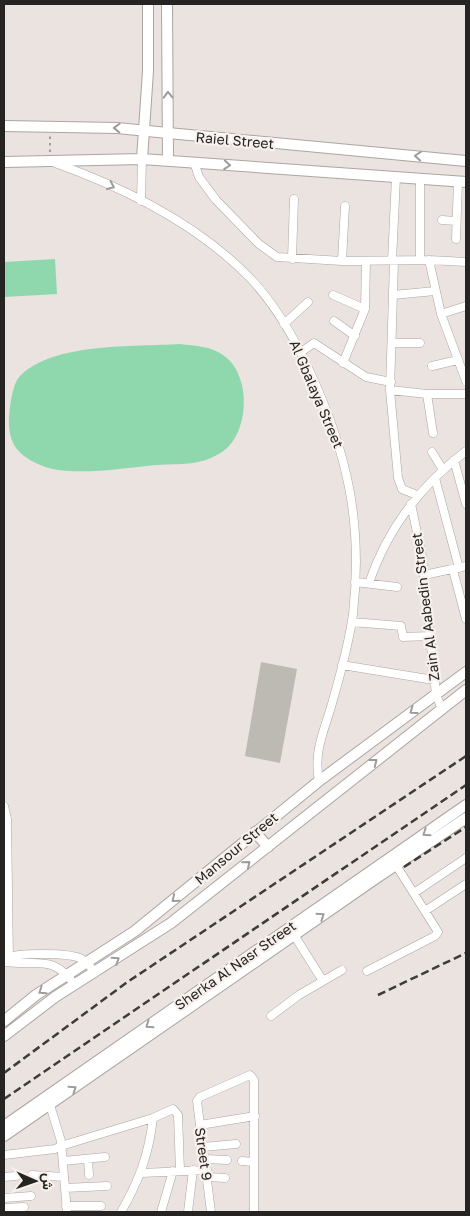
<svg xmlns="http://www.w3.org/2000/svg" width="470" height="1216" font-family="'Golos Text',Vazirmatn,sans-serif">
<style>
.grass{fill:#8fd8ae}
.building{fill:#bdb9b3}
.lines{fill:none;stroke-linecap:round;stroke-linejoin:round}
.minor-casing{stroke:#aca5a1;stroke-width:9}
.tertiary-casing{stroke:#aca5a1;stroke-width:12}
.path{stroke:#a39d9a;stroke-width:2;stroke-dasharray:2.5 4;stroke-linecap:butt}
.minor{stroke:#fff;stroke-width:8}
.tertiary{stroke:#fff;stroke-width:10}
.rail{stroke:#3e3c39;stroke-width:2.5;stroke-dasharray:8 4;stroke-linecap:butt}
.oneway{stroke:#9d9c9c}
.labels{text-anchor:middle;dominant-baseline:central;stroke-width:4.5;stroke-linejoin:round;paint-order:stroke}
.street-label{font-size:14px;fill:#262422;stroke:#f7f0ec}
</style>
<rect width="100%" height="100%" fill="#eae3df"/>
<path class="grass" d="M55,259L57,294L4,297V262Z
M180,344C196,346 210,346 223,355C252,374 250,434 222,452C217,455 208,460 202,461C188,465 171,464 156,465C125,468 90,474 58,470C44,468 25,460 16,448C8,437 8,420 10,407C11,398 14,382 20,376C54,342 135,347 180,344Z"/>
<path class="building" d="M261,662L297,669L280,763L245,756Z"/>
<g class="lines">
<defs>
<path id="minor" d="M194,162L199,177L216,200L259,244L277,257L342,261L429,260L466,262
M55,163C125,188 198,224 251,279C276,306 295,339 310,372C348,454 363,524 353,614C349,643 341,672 333,700C325,730 313,750 319,781
M420,178V260
M141,201L142,159
M442,220L456,221
M456,239L458,181
M292,259L294,199
M429,260L441,314L466,381
M342,261L345,206
M392,261L396,177
M394,261L390,390L398,478L402,489L417,495
M333,295L365,309
M393,295L435,291
M441,314L466,306
M334,321L355,336
M284,324L308,302
M392,343H420
M301,352L314,343L366,377L391,382
M343,363L365,309L366,261
M432,366L458,360
M390,390L427,394H466
M427,394L433,433
M432,452L443,470
M454,460L466,504
M435,478L459,568
M411,504L422,556L436,695L442,709
M453,570L466,619
M424,575L466,566
M355,582L397,587
M369,583C387,530 421,485 466,451
M352,622L401,626L403,637L430,636
M342,665L434,680
M4,806L7,819L9,962
M414,893L466,858
M425,911L466,884
M294,935L323,981
M4,958C18,953 69,952 82,959C88,962 91,968 95,973
M6,962C38,966 53,954 75,985
M367,971L435,936L438,932L396,865
M271,1016L299,995L342,970
M50,1105L61,1141L67,1212
M200,1125L255,1116
M203,1147L236,1144
M4,1155L55,1149L61,1146L153,1118L173,1109L178,1115L180,1171
M88,1159L89,1175
M205,1159L227,1160
M63,1161L105,1157
M242,1161L254,1162
M142,1173L207,1170
M32,1175L64,1177
M4,1177L16,1176
M208,1177L225,1178
M65,1188L107,1186
M4,1198L31,1196
M66,1206H101
M4,1208L24,1207
M121,1212C139,1181 149,1154 153,1118
M161,1212L173,1171
M188,1212L193,1170
M211,1212L197,1101L200,1097L250,1075L254,1080V1212"/>
<path id="tertiary" d="M167,4L168,161
M4,126L117,128L168,133L466,161
M142,159L148,71V4
M4,162L142,159L466,182
M255,832L268,847
M4,1021L36,995L135,931L319,781L466,672
M4,1036L55,997L171,923L466,690
M4,1126L466,805
M4,1136L378,877L466,818"/>
</defs>
<use href="#minor" class="minor-casing"/>
<use href="#tertiary" class="tertiary-casing"/>
<path class="path" d="M50,152V136"/>
<use href="#minor" class="minor"/>
<use href="#tertiary" class="tertiary"/>
<path class="rail" d="M404,867L466,827
M378,995L466,953
M4,1073L126,983L466,756
M4,1099L466,785"/>
</g>
<defs><path id="oneway-chevron" d="M-2-3.5L2.5 0L-2 3.5" fill="none" stroke-width="1.6" stroke-linecap="round" stroke-linejoin="round" transform="scale(1.25)"/></defs>
<g class="oneway">
<use href="#oneway-chevron" transform="translate(168 95) rotate(-91)"/>
<use href="#oneway-chevron" transform="translate(117 128) rotate(-178)"/>
<use href="#oneway-chevron" transform="translate(418 156) rotate(-175)"/>
<use href="#oneway-chevron" transform="translate(227 165) rotate(4)"/>
<use href="#oneway-chevron" transform="translate(111 186) rotate(25)"/>
<use href="#oneway-chevron" transform="translate(413 711) rotate(144)"/>
<use href="#oneway-chevron" transform="translate(374 762) rotate(-38)"/>
<use href="#oneway-chevron" transform="translate(426 833) rotate(146)"/>
<use href="#oneway-chevron" transform="translate(247 864) rotate(-40)"/>
<use href="#oneway-chevron" transform="translate(175 899) rotate(141)"/>
<use href="#oneway-chevron" transform="translate(321 916) rotate(-35)"/>
<use href="#oneway-chevron" transform="translate(116 960) rotate(-33)"/>
<use href="#oneway-chevron" transform="translate(42 991) rotate(146)"/>
<use href="#oneway-chevron" transform="translate(149 1025) rotate(145)"/>
<use href="#oneway-chevron" transform="translate(73 1089) rotate(-34)"/>
</g>
<g class="labels">
<g class="street-label">
<text transform="translate(235 140) rotate(5)">Raiel Street</text>
<text transform="translate(317 394) rotate(67)">Al Gbalaya Street</text>
<text transform="translate(425 607) rotate(-97)">Zain Al Aabedin Street</text>
<text transform="translate(236 848) rotate(-40)">Mansour Street</text>
<text transform="translate(235 965) rotate(-35)">Sherka Al Nasr Street</text>
<text transform="translate(204 1154) rotate(82)">Street 9</text>
</g>
</g>
<rect width="470" height="1216" fill="none" stroke="#262422" stroke-width="10"/>
<g transform="translate(35 1181) rotate(92)" stroke="#f7f0ec" stroke-width="4" paint-order="stroke">
<path d="M0-4L9 19L0 12L-9 19Z" fill="#262422"/>
<text y="-8" font-size="14" font-weight="bold" text-anchor="middle" fill="#262422">ش</text>
</g>
</svg>
